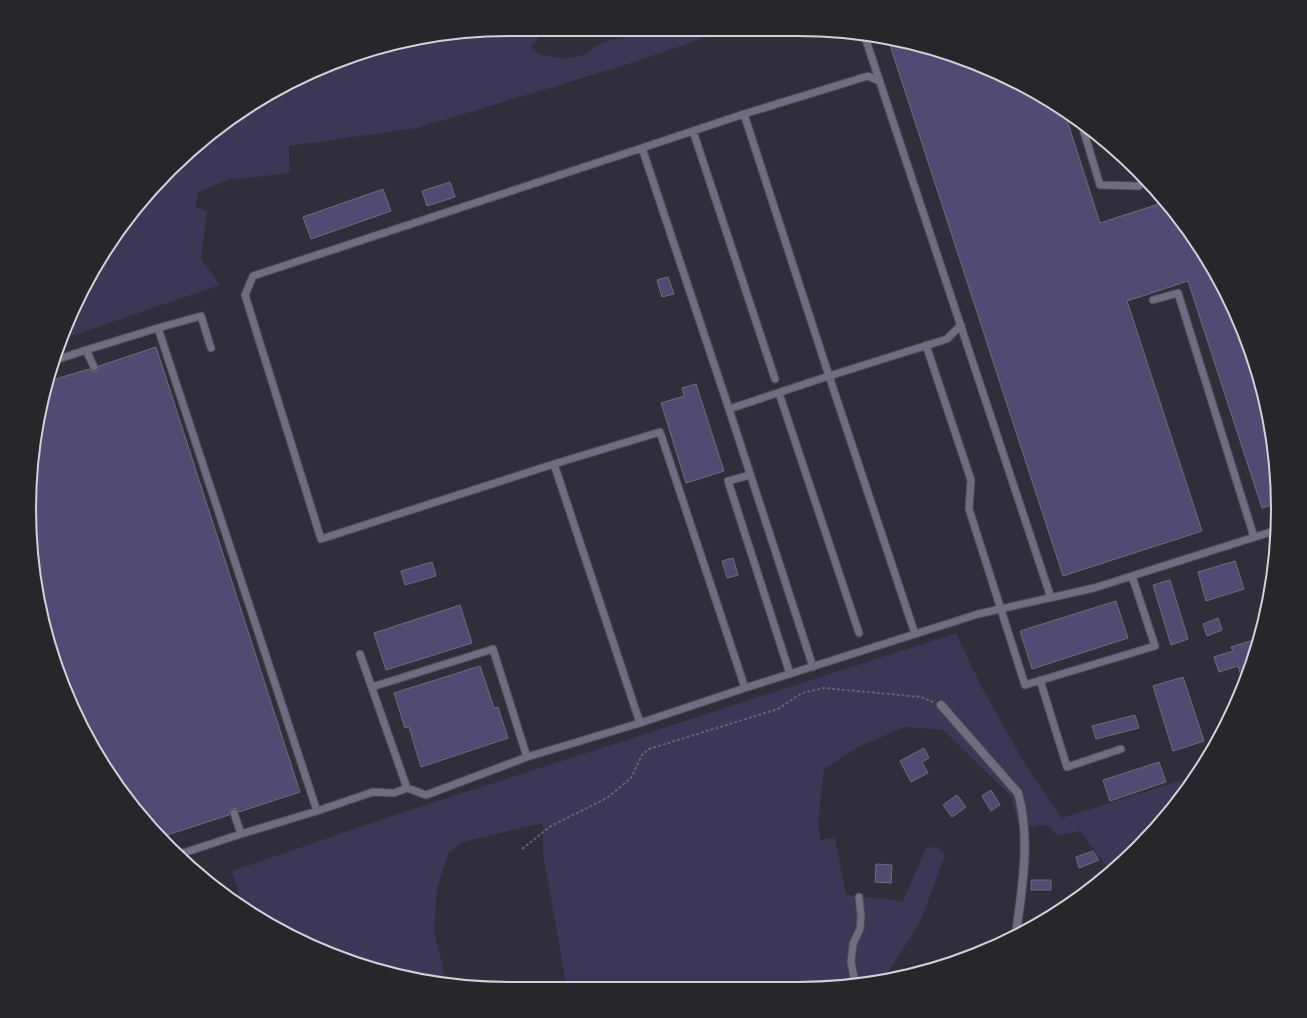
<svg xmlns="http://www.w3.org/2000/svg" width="1307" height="1018" font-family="Barlow,sans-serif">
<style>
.green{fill:#3b3756}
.building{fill:#504b72;stroke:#6e6d7a}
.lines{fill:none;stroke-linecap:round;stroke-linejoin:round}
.lane-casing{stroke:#4c4b57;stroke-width:9}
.street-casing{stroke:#4c4b57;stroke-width:10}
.path{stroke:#63626d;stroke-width:2;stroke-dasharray:3 2;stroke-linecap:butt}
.lane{stroke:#6f6d7f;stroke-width:7}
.street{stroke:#6f6d7f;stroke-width:8}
.rim{fill:none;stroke:#d2d1d9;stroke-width:2}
</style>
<rect width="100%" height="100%" fill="#2f2e3a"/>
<path class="green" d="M509,29H539L541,34L531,47L540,54L565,59L584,55L597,45L644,29L728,30L619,67L417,128L289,146L290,173L229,180L198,192L195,207L207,211L201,259L220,285L65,338L93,269L169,170L269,93L385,45Z
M956,633L981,686L1025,764L1062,818L1195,776L1179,801L1111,872L1080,831L1057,836L1048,825L1019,828L1011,796L943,730L905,727L861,746L824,769L818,823L821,840L835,837L846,895L903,901L926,848L937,847L945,856L919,924L885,977L830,988L567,989L543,853V823L463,842L448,854L437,889L434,930L445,977L443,983L416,980L326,953L243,908L232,871L401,813Z"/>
<path class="building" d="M889,42L953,55L1038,93L1064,111L1100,223L1165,202L1214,269L1252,354L1274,446L1276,504L1262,508L1188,281L1127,301L1202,531L1063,576Z
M450,182L455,197L427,206L422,191Z
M383,189L391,211L311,239L303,217Z
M668,277L674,294L662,297L657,280Z
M156,347L300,792L239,812L237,809L233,808L230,810L229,815L161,837L93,749L45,633L29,509L46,382L89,369L91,371L96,372L98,370L99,366Z
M696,384L724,471L686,483L661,403L684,396L682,388Z
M733,558L738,575L727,578L722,561Z
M1235,561L1244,589L1206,601L1198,572Z
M432,562L436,576L405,585L401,571Z
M1170,580L1188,639L1171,645L1153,585Z
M1116,601L1128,638L1032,669L1020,631Z
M460,605L472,643L386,670L374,633Z
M1218,618L1222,630L1207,636L1203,624Z
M1260,638L1243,682L1238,666L1219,672L1214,657L1233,651L1231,647Z
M480,666L494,708L498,707L508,738L421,767L409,727L405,728L394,693Z
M1183,677L1204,741L1173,751L1153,686Z
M1135,715L1139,728L1096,739L1092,726Z
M924,748L929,758L922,762L928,773L911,782L900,761Z
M1159,762L1166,782L1110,801L1103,780Z
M991,790L1000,805L991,811L982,796Z
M957,795L966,807L952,817L943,805Z
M1093,851L1099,860L1079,868L1076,857Z
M876,864L892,865L891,883L875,882Z
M1031,880H1051V890H1031Z"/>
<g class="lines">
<defs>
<path id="lane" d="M865,37L1051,598
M879,81L868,76L744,114L829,376L947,339L961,325
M744,114L642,148L729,409L829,376L915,634
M1081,122L1100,185L1139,186
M693,131L775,379
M1153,300L1178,293L1254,537
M926,345L971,480L969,509L1025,685L1155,646L1132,576
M211,348L201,316L158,328L317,811L241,834
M56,360L86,350
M94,367L86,350L158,328
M779,393L859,633
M729,409L813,667
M554,464L321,539L245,295L253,276L642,148
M750,475L728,481L790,674
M1040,680L1067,767L1121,749
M372,687L493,649L527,757L426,795L407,788
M640,723L554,464L660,432L745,688
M527,757L640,723L745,688L978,614L1094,588L1277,530
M317,811L373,792L394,793L407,788L360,654
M177,855L241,834L234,813
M855,983L851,962L853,944L860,929L861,917L859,897"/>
<path id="street" d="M941,705L1018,793C1031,839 1022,888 1016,934"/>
</defs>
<use href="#lane" class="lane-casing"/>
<use href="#street" class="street-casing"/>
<path class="path" d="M522,849L551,826L607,798L631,778L642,755L649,749L778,709L802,693L824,688L921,697L933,702"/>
<use href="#lane" class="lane"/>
<use href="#street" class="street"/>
</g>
<path d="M0 0H1307V1018H0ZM509 36H798A473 473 0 0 1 1271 509V509A473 473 0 0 1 798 982H509A473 473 0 0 1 36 509V509A473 473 0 0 1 509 36Z" fill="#26262b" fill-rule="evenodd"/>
<path class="rim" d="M509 36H798A473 473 0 0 1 1271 509V509A473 473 0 0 1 798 982H509A473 473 0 0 1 36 509V509A473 473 0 0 1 509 36Z"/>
</svg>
